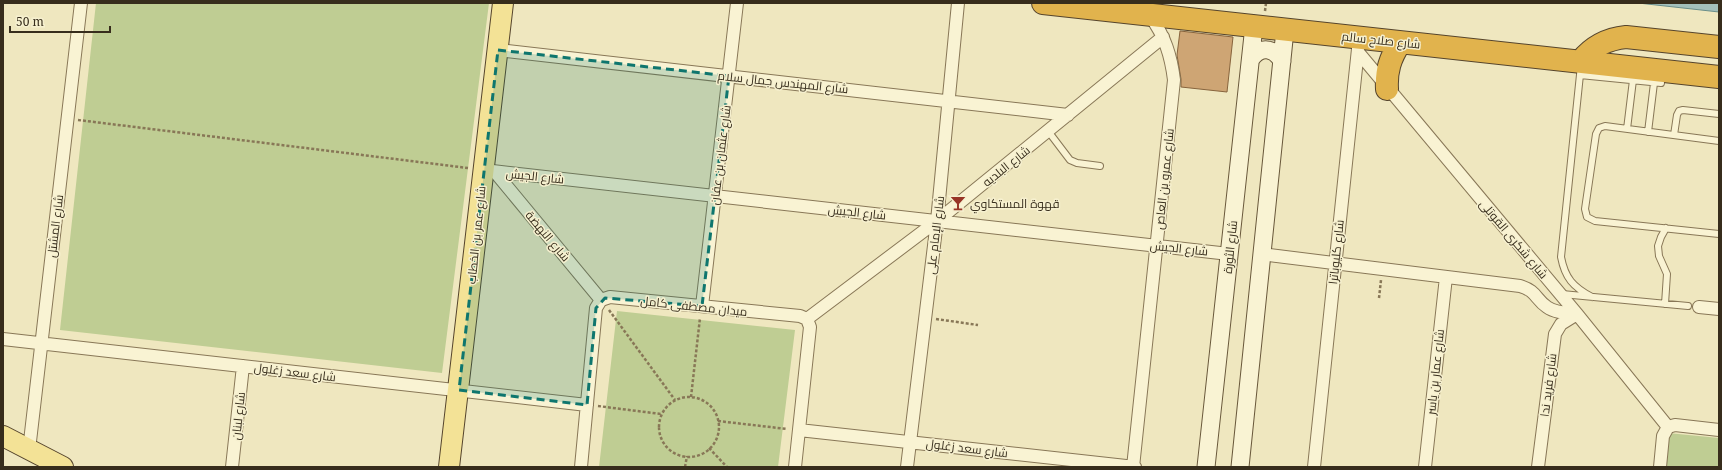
<svg xmlns="http://www.w3.org/2000/svg" width="1722" height="470" font-family="'Noto Serif',Cairo,serif">
<style>
.green{fill:#bfcd93}
.water{fill:#a3c0bb;stroke:#6a8e8a}
.building{fill:#cea574;stroke:#87643d}
.lines{fill:none;stroke-linecap:round;stroke-linejoin:round}
.lane-casing{stroke:#887757;stroke-width:8}
.street-casing{stroke:#887757;stroke-width:14}
.secondary-casing{stroke:#69583b;stroke-width:19}
.primary-casing{stroke:#55442c;stroke-width:22}
.highway-casing{stroke:#55442c;stroke-width:24}
.path{stroke:#887757;stroke-width:2.5;stroke-dasharray:3 2;stroke-linecap:butt}
.lane{stroke:#f9f3d3;stroke-width:6}
.street{stroke:#f9f3d3;stroke-width:12}
.secondary{stroke:#f9f3d3;stroke-width:17}
.primary{stroke:#f3e296;stroke-width:20}
.highway{stroke:#e1b34d;stroke-width:22}
.marked{fill:#0f766e;fill-opacity:0.2;stroke:#0f766e;stroke-width:3;stroke-dasharray:8 5;stroke-linejoin:round}
.labels{text-anchor:middle;dominant-baseline:central;stroke-width:3;stroke-linejoin:round;paint-order:stroke}
.street-label{font-size:12px;fill:#372d1c;stroke:#f6f0cf}
.poi-label{font-size:12px;fill:#372d1c;stroke:#f6f0cf;text-anchor:start}
</style>
<rect width="100%" height="100%" fill="#efe7bf"/>
<path class="green" d="M96,3H489L442,373L60,330Z
M617,311L795,330L778,467H599Z
M1668,433L1719,438V467H1666Z"/>
<path class="water" d="M1638,3H1719V12Z"/>
<path class="building" d="M1180,31L1233,37L1227,92L1181,87V79L1177,55Z"/>
<g class="lines">
<defs>
<path id="lane" d="M1581,65L1561,257C1565,278 1573,287 1592,297
M1580,75L1661,83
M1627,129L1633,80
M1048,131L1070,160L1077,163L1100,166
M1648,132L1654,83
M1674,135L1677,115L1679,111L1683,110L1719,114
M1719,141L1605,126L1599,128L1596,134L1585,209L1587,217L1595,221L1719,234
M1562,294L1688,306
M1665,304L1667,274L1659,256L1658,246L1661,237L1666,228"/>
<path id="street" d="M498,50L1068,115
M1358,52L1577,314L1668,427
M484,170L1229,254
M495,172L601,300
M1261,254L1520,286C1537,291 1535,299 1547,307C1555,313 1567,313 1577,314
M702,306L737,3
M1699,307L1719,309
M807,319L937,221L1163,37
M3,339L587,405
M799,430L1135,467
M29,450L81,3
M232,467L243,366
M581,467L596,308L601,300L610,297L800,316L807,319L810,327L795,467
M907,467L937,221L958,3
M1133,467L1174,80C1171,56 1165,36 1150,16
M1314,467L1358,49
M1425,467L1446,277
M1538,467L1555,334L1561,324L1577,314
M1660,467L1663,436L1668,427L1675,425L1719,430"/>
<path id="secondary" d="M1251,59C1260,46 1274,47 1282,61
M1206,467L1254,26
M1240,467L1285,30"/>
<path id="primary" d="M3,436L63,467
M449,467L503,3"/>
<path id="highway" d="M1043,3L1719,77
M1581,61C1593,46 1607,39 1626,37L1719,47
M1387,89C1386,71 1390,58 1400,43"/>
</defs>
<use href="#lane" class="lane-casing"/>
<use href="#street" class="street-casing"/>
<use href="#secondary" class="secondary-casing"/>
<use href="#primary" class="primary-casing"/>
<use href="#highway" class="highway-casing"/>
<path class="path" d="M1265,11L1266,3
M78,120L468,168
M1379,298L1381,280
M609,310L675,400
M936,319L978,325
M691,397L700,318
M659 427a30 30 0 1 1 60 0a30 30 0 1 1-60 0Z
M598,406L661,414
M718,421L787,429
M709,448L727,467
M685,467L687,456"/>
<use href="#lane" class="lane"/>
<use href="#street" class="street"/>
<use href="#secondary" class="secondary"/>
<use href="#primary" class="primary"/>
<use href="#highway" class="highway"/>
</g>
<path class="marked" d="M498,50L729,76L702,306L605,298L596,308L587,405L459,390Z"/>
<defs>
<symbol id="bar-bare" viewBox="-9 -9 18 18"><path d="M-6-5H6L.8 .8V4.5H3.5V6h-7V4.5H-.8V.8Z" fill="#983426" stroke="#f6f0cf" stroke-width="2.5" paint-order="stroke"/></symbol>
</defs>
<g fill-rule="evenodd">
<use href="#bar-bare" x="947" y="192" width="22" height="22"/>
</g>
<g class="labels">
<g class="street-label">
<text transform="translate(1381 40) rotate(6)">شارع صلاح سالم</text>
<text transform="translate(783 82) rotate(6)">شارع المهندس جمال سلام</text>
<text transform="translate(720 155) rotate(-83)">شارع عثمان بن عفان</text>
<text transform="translate(1006 166) rotate(-39)">شارع البلديه</text>
<text transform="translate(535 176) rotate(6)">شارع الجيش</text>
<text transform="translate(1164 179) rotate(-84)">شارع عمرو بن العاص</text>
<text transform="translate(857 212) rotate(6)">شارع الجيش</text>
<text transform="translate(55 226) rotate(-83)">شارع المشتل</text>
<text transform="translate(476 235) rotate(-84)">شارع عمر بن الخطاب</text>
<text transform="translate(935 235) rotate(-83)">شارع الإمام على</text>
<text transform="translate(548 236) rotate(50)">شارع النهضة</text>
<text transform="translate(1514 239) rotate(50)">شارع شكرى القوتلى</text>
<text transform="translate(1230 247) rotate(-84)">شارع الثورة</text>
<text transform="translate(1179 248) rotate(6)">شارع الجيش</text>
<text transform="translate(1336 252) rotate(-84)">شارع كليوباترا</text>
<text transform="translate(694 306) rotate(6)">ميدان مصطفى كامل</text>
<text transform="translate(295 372) rotate(7)">شارع سعد زغلول</text>
<text transform="translate(1435 372) rotate(-84)">شارع عمار بن ياسر</text>
<text transform="translate(1548 385) rotate(-83)">شارع فريد ندا</text>
<text transform="translate(238 416) rotate(-84)">شارع لبنان</text>
<text transform="translate(967 448) rotate(7)">شارع سعد زغلول</text>
</g>
<g class="poi-label">
<text x="970" y="203">قهوة المستكاوي</text>
</g>
</g>
<rect width="1722" height="470" fill="none" stroke="#372d1c" stroke-width="8"/>
<path d="M10 26v6h100v-6" fill="none" stroke="#372d1c" stroke-width="2"/>
<text x="16" y="26" font-size="12" fill="#372d1c" stroke="#f6f0cf" stroke-width="3" paint-order="stroke">50 m</text>
</svg>
